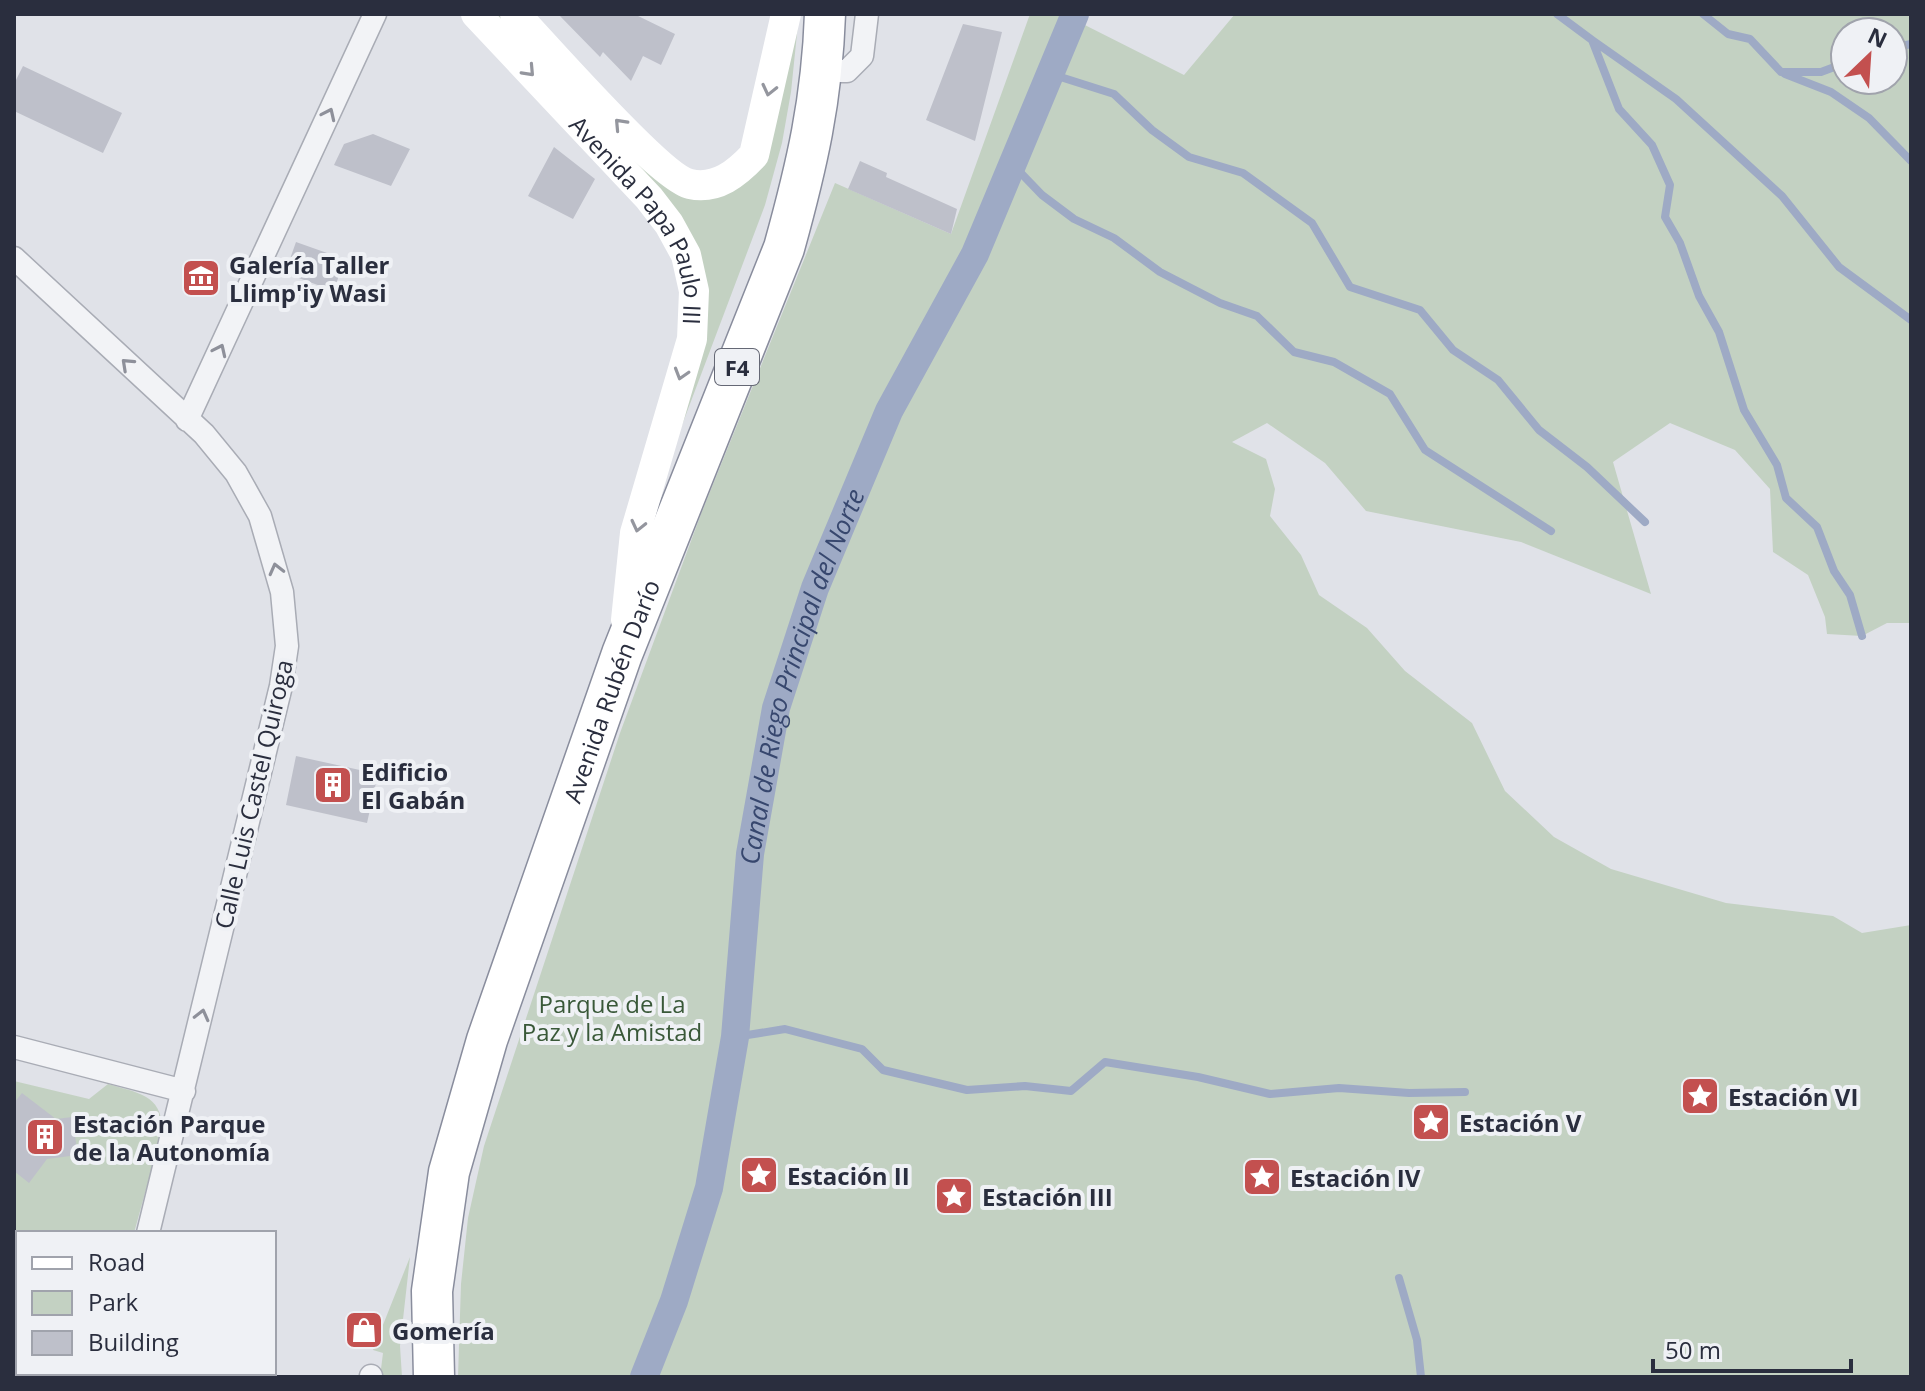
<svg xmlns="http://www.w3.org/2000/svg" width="1925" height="1391" font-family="'Open Sans',sans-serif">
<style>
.green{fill:#c3d1c2;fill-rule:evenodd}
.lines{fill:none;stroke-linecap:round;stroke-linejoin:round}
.stream{stroke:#9eaac5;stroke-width:8}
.canal{stroke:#9eaac5;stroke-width:28}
.building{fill:#bec0ca}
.street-casing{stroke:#a9acb5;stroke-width:25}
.highway-casing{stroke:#898d9d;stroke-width:43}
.street{stroke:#f2f3f6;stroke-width:22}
.secondary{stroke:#fff;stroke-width:30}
.highway{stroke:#fff;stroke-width:40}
.oneway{stroke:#94969e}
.oneway2{stroke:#8e909a}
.labels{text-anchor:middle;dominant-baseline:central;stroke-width:8;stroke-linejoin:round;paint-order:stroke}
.shield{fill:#eff1f5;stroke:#656875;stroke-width:2}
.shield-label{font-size:22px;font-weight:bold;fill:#2a2e3e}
.street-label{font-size:24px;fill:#2a2e3e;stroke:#eff1f5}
.poi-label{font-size:24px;font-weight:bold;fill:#2a2e3e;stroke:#eff1f5;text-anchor:start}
.park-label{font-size:24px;fill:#395838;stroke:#eff1f5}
.water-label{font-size:26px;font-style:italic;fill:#37476e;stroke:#eff1f5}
</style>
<rect width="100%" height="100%" fill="#e0e2e8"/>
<path class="green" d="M489,14H503L651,169L724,192L799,14L791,92L782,143L765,205L653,502L708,290Z
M1030,14H1063L1184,75L1235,14H1911V623H1887L1862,636L1827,634L1825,617L1808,575L1773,552L1770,489L1735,450L1670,423L1613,462L1651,594L1521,542L1366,511L1325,463L1267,423L1232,442L1266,459L1275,489L1270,516L1301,555L1319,595L1367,628L1405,671L1472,723L1505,791L1554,837L1611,869L1726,903L1833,916L1862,933L1911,925V1377H458L461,1284L468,1218L484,1146L620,733L701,514L835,183L951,234ZM1845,32H1893V80H1845Z
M14,1081L89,1099L108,1084C137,1093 163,1094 162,1131L134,1233H18V1373H97L96,1377H14Z
M410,1257L400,1346L402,1377H380L383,1353L373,1350Z"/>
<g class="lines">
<path class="stream" d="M1557,14L1592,40L1619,109L1652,145L1670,185L1665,217L1680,243L1699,296L1719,332L1744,410L1777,465L1786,498L1817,527L1834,571L1850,595L1862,636
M1703,14L1728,34L1750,39L1781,72H1821L1845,63
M1592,40L1676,99L1782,196L1839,267L1911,320
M1893,48L1911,44
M1051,74L1114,94L1152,130L1189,157L1243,173L1312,223L1350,287L1420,310L1453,350L1498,380L1539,430L1587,467L1645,522
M1785,74L1831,92L1869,118L1911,161
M1013,165L1042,195L1074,219L1114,238L1160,272L1220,303L1257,316L1294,352L1334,362L1390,394L1425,450L1551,531
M735,1037L785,1029L862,1049L883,1070L967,1090L1025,1086L1071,1091L1105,1062L1198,1077L1270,1094L1339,1088L1409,1093L1465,1092
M1399,1278L1417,1340L1421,1377"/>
<path class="canal" id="s1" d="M644,1377L674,1301L709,1188L735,1037L750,854L776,708L815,588L889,411L975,254L1075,14"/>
</g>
<path class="building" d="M558,14H634L675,34L661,65L643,56L631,81L603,52L600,57Z
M963,24L1002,32L975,141L926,120Z
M23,66L122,113L103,153L14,111V84Z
M373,134L410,149L391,186L334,165L344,144Z
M554,147L595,179L573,219L528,196Z
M860,161L887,173L886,177L957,209L951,234L848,189Z
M296,242L344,259L334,291L285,273Z
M296,756L378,774L367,823L286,805Z
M22,1093L56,1119L72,1117L78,1155L47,1159L29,1183L14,1171V1103Z"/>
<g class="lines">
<defs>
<path id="street" d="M823,71H847L862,56L867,14
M14,258L204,434L236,473L260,516L282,592L287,646L281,686L148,1233
M187,420L375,14
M14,1047L184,1091
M112,1377L113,1373
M371,1377V1376"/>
<g id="highway">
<path id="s3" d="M434,1377L432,1291L449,1172L487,1040L622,654L784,248C807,165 822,100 825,14"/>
</g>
</defs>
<use href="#street" class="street-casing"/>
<use href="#highway" class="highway-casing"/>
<use href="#street" class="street"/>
<g class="secondary">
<path id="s2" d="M476,14L649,198L669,224L686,255L694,291L692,339L635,533L626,620"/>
<path d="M515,14C544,44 660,178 690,184C717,190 737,173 754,155L786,14"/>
</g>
<use href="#highway" class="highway"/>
</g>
<defs><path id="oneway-chevron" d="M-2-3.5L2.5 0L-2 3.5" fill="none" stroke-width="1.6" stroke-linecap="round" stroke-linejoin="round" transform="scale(2)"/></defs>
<g class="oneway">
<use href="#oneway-chevron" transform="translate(529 71) rotate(47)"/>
<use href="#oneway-chevron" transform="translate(769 90) rotate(103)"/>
<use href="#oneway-chevron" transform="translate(620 124) rotate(-133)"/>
<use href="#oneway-chevron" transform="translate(681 374) rotate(107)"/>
<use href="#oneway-chevron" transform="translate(638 526) rotate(103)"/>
</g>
<g class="oneway2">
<use href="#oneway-chevron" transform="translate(329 114) rotate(-65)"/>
<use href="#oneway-chevron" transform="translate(220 350) rotate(-65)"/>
<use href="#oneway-chevron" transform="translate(127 364) rotate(-137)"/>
<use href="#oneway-chevron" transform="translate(276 569) rotate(-104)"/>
<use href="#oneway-chevron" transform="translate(202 1015) rotate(-76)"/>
</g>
<defs>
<symbol id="museum-square" viewBox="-11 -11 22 22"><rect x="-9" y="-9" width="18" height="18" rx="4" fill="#c3504f" stroke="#eff1f5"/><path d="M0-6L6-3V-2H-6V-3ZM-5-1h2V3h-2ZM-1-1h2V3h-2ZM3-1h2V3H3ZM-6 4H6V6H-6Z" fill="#fff"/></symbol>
<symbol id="building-square" viewBox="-11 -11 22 22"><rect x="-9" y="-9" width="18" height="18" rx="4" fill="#c3504f" stroke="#eff1f5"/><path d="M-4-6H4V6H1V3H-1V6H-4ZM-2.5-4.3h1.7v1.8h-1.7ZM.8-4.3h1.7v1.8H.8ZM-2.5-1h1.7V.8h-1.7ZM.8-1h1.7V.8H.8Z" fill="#fff"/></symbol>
<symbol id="sight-square" viewBox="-11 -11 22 22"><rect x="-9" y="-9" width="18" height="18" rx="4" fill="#c3504f" stroke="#eff1f5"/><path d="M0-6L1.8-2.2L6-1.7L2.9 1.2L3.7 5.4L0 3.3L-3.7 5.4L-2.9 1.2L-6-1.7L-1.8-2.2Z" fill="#fff"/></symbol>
<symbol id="shop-square" viewBox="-11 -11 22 22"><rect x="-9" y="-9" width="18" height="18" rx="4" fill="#c3504f" stroke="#eff1f5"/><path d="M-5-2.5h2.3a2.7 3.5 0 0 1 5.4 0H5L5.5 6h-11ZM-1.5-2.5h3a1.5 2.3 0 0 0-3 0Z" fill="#fff"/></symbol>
</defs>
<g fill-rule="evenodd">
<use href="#museum-square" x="179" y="256" width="44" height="44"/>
<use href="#building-square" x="311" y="763" width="44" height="44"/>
<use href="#sight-square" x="1678" y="1074" width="44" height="44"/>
<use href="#sight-square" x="1409" y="1100" width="44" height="44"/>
<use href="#building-square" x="23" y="1115" width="44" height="44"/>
<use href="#sight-square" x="737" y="1153" width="44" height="44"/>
<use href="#sight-square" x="1240" y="1155" width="44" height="44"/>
<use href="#sight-square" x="932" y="1174" width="44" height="44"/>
<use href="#shop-square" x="342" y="1308" width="44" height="44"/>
</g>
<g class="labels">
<rect class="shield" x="715" y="349" width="44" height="36" rx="6"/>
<g class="shield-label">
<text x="737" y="367">F4</text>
</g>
<g class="street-label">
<text stroke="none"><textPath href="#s2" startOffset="268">Avenida Papa Paulo III</textPath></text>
<text stroke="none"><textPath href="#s3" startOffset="714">Avenida Rubén Darío</textPath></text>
<text transform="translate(253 794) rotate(-77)">Calle Luis Castel Quiroga</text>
</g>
<g class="poi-label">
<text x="229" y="264">Galería Taller<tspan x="229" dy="28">Llimp'iy Wasi</tspan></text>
<text x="361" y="771">Edificio<tspan x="361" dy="28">El Gabán</tspan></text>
<text x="1728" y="1096">Estación VI</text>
<text x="1459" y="1122">Estación V</text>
<text x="73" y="1123">Estación Parque<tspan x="73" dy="28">de la Autonomía</tspan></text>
<text x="787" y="1175">Estación II</text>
<text x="1290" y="1177">Estación IV</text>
<text x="982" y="1196">Estación III</text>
<text x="392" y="1330">Gomería</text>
</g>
<g class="park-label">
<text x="612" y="1003">Parque de La<tspan x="612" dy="28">Paz y la Amistad</tspan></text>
</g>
<g class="water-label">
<text stroke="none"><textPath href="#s1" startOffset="722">Canal de Riego Principal del Norte</textPath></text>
</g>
</g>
<rect width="1925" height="1391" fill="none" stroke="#2a2e3e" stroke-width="32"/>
<rect x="16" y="1231" width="260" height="144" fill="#eff1f5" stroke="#a0a3ac" stroke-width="2"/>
<rect x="32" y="1257" width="40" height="12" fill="#ffffff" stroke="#a0a3ac" stroke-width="2"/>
<text x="88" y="1271" font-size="24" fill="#2a2e3e">Road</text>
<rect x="32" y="1291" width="40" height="24" fill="#c3d1c2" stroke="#a0a3ac" stroke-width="2"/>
<text x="88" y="1311" font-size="24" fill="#2a2e3e">Park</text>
<rect x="32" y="1331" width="40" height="24" fill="#bec0ca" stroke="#a0a3ac" stroke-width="2"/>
<text x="88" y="1351" font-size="24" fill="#2a2e3e">Building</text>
<g transform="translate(1869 56) rotate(25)"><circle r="38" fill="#eff1f5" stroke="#a0a3ac" stroke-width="2"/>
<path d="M0-6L14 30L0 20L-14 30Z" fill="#c3504f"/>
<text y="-12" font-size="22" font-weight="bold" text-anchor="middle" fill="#2a2e3e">N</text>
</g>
<path d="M1653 1359v12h198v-12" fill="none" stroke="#2a2e3e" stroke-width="4"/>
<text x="1665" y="1359" font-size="24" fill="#2a2e3e" stroke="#eff1f5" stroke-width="6" paint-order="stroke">50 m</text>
</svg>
